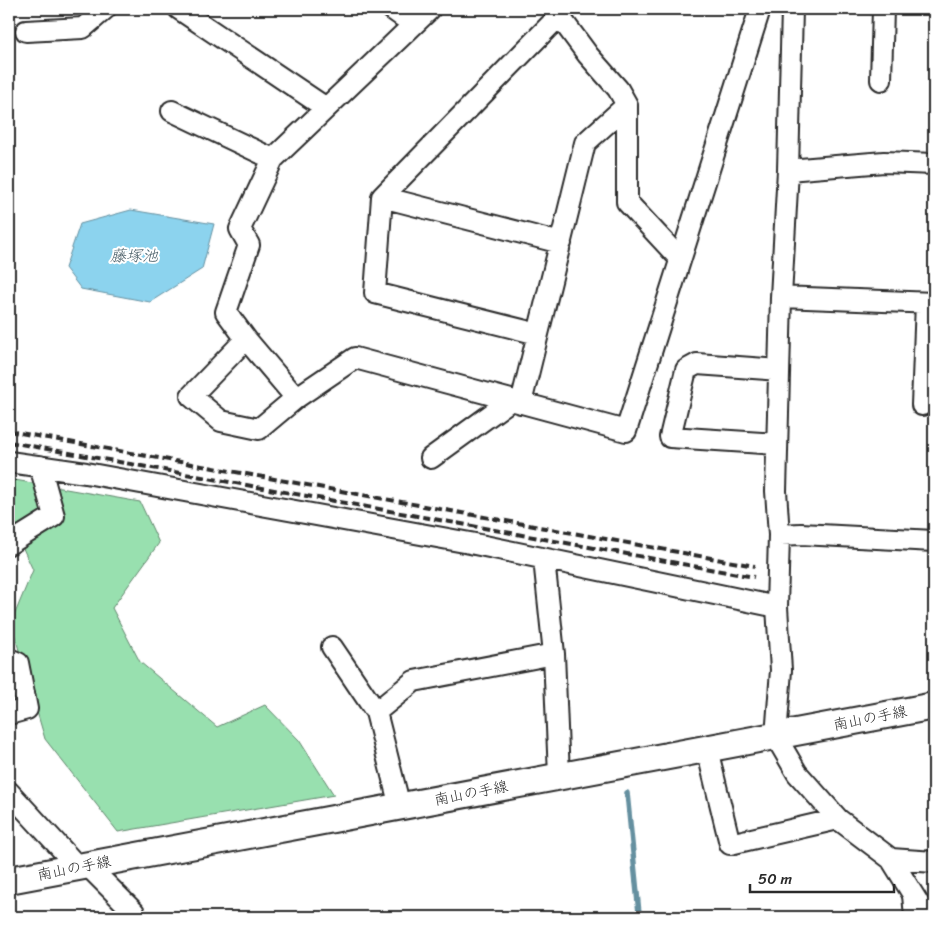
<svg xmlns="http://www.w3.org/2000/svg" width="943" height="926" font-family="Sriracha,'Klee One',sans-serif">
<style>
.green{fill:#98e0af;stroke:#62866d}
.water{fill:#8cd3ee;stroke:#6590a0}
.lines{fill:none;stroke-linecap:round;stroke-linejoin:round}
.stream{stroke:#6590a0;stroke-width:5.5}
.service-casing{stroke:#2b2b2b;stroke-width:14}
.minor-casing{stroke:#2b2b2b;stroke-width:24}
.tertiary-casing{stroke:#2b2b2b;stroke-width:30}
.service{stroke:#fff;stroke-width:10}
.minor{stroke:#fff;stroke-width:20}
.tertiary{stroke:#fff;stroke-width:26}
.rail{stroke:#2b2b2b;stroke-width:4;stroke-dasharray:8 4;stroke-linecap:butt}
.labels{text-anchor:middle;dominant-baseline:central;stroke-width:4;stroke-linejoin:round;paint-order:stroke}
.street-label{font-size:15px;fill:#2b2b2b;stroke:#fff}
.water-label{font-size:16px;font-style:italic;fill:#485d66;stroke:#fff}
</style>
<rect width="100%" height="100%" fill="#fff"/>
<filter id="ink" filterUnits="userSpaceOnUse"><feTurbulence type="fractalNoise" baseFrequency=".02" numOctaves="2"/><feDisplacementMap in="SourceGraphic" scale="10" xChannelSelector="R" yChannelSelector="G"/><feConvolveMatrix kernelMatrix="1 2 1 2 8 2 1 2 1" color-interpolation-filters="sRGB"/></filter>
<g filter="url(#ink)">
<path class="green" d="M9,479L140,502L159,543L112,608L140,662L217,727L265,705L299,740L334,795L118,832L45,739L11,623L33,570L9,518Z"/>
<path class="water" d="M131,210L214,224L202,269L150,302L81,289L65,268L80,224Z"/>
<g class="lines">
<path class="stream" d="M627,793L639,913"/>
<defs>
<path id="service" d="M908,895L910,917"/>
<path id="minor" d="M179,9L326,108
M392,9L413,24
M430,9L273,159L240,229L249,245L226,312L246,339L296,398L355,358L626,431L760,9
M554,9L588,55L618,89L627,105V202L680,259
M792,9L788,170L781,297L776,491L779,535L777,607L781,670L776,737L797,773L838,819L891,859L927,917
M26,31L83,28L105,9
M881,80L883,9
M172,111L273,159
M788,170L884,162L934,164
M382,197L559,16
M781,297L934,303
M538,334L375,293L382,197L561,243
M246,339L191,396L221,421L259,429L296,398
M521,403L585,143L627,105
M922,405L926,303
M777,444L670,437L686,370L697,364L779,370
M431,458L511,400
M9,462L86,473L470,543L777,607
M779,535L801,534L934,541
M9,544L54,516L40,466
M544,559L554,654L559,776
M332,647L376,712
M9,659L18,663L27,709L9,714
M707,749L730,844L838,819
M9,792L78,867
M400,807L376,712L414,681L554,654
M891,859L934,862
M88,866L134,912L135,917"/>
<path id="tertiary" d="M9,880L934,706"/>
</defs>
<use href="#service" class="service-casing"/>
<use href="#minor" class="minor-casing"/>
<use href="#tertiary" class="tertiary-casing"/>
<use href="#service" class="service"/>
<use href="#minor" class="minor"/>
<use href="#tertiary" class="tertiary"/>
<path class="rail" d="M9,431L755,566
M9,442L754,577"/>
</g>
</g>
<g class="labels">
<g class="street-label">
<text transform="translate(870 718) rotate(-11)">南山の手線</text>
<text transform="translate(471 793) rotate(-11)">南山の手線</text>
<text transform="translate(74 868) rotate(-11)">南山の手線</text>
</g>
<g class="water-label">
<text x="134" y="255">藤塚池</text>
</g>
</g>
<rect width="943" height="926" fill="none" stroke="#fff" stroke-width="30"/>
<rect x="15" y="15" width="913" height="896" fill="none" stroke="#2b2b2b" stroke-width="2" filter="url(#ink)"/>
<path d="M750 884v8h144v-8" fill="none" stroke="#2b2b2b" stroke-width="2.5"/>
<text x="758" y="884" font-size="15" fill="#2b2b2b" stroke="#ffffff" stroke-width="4" paint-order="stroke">50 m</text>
</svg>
